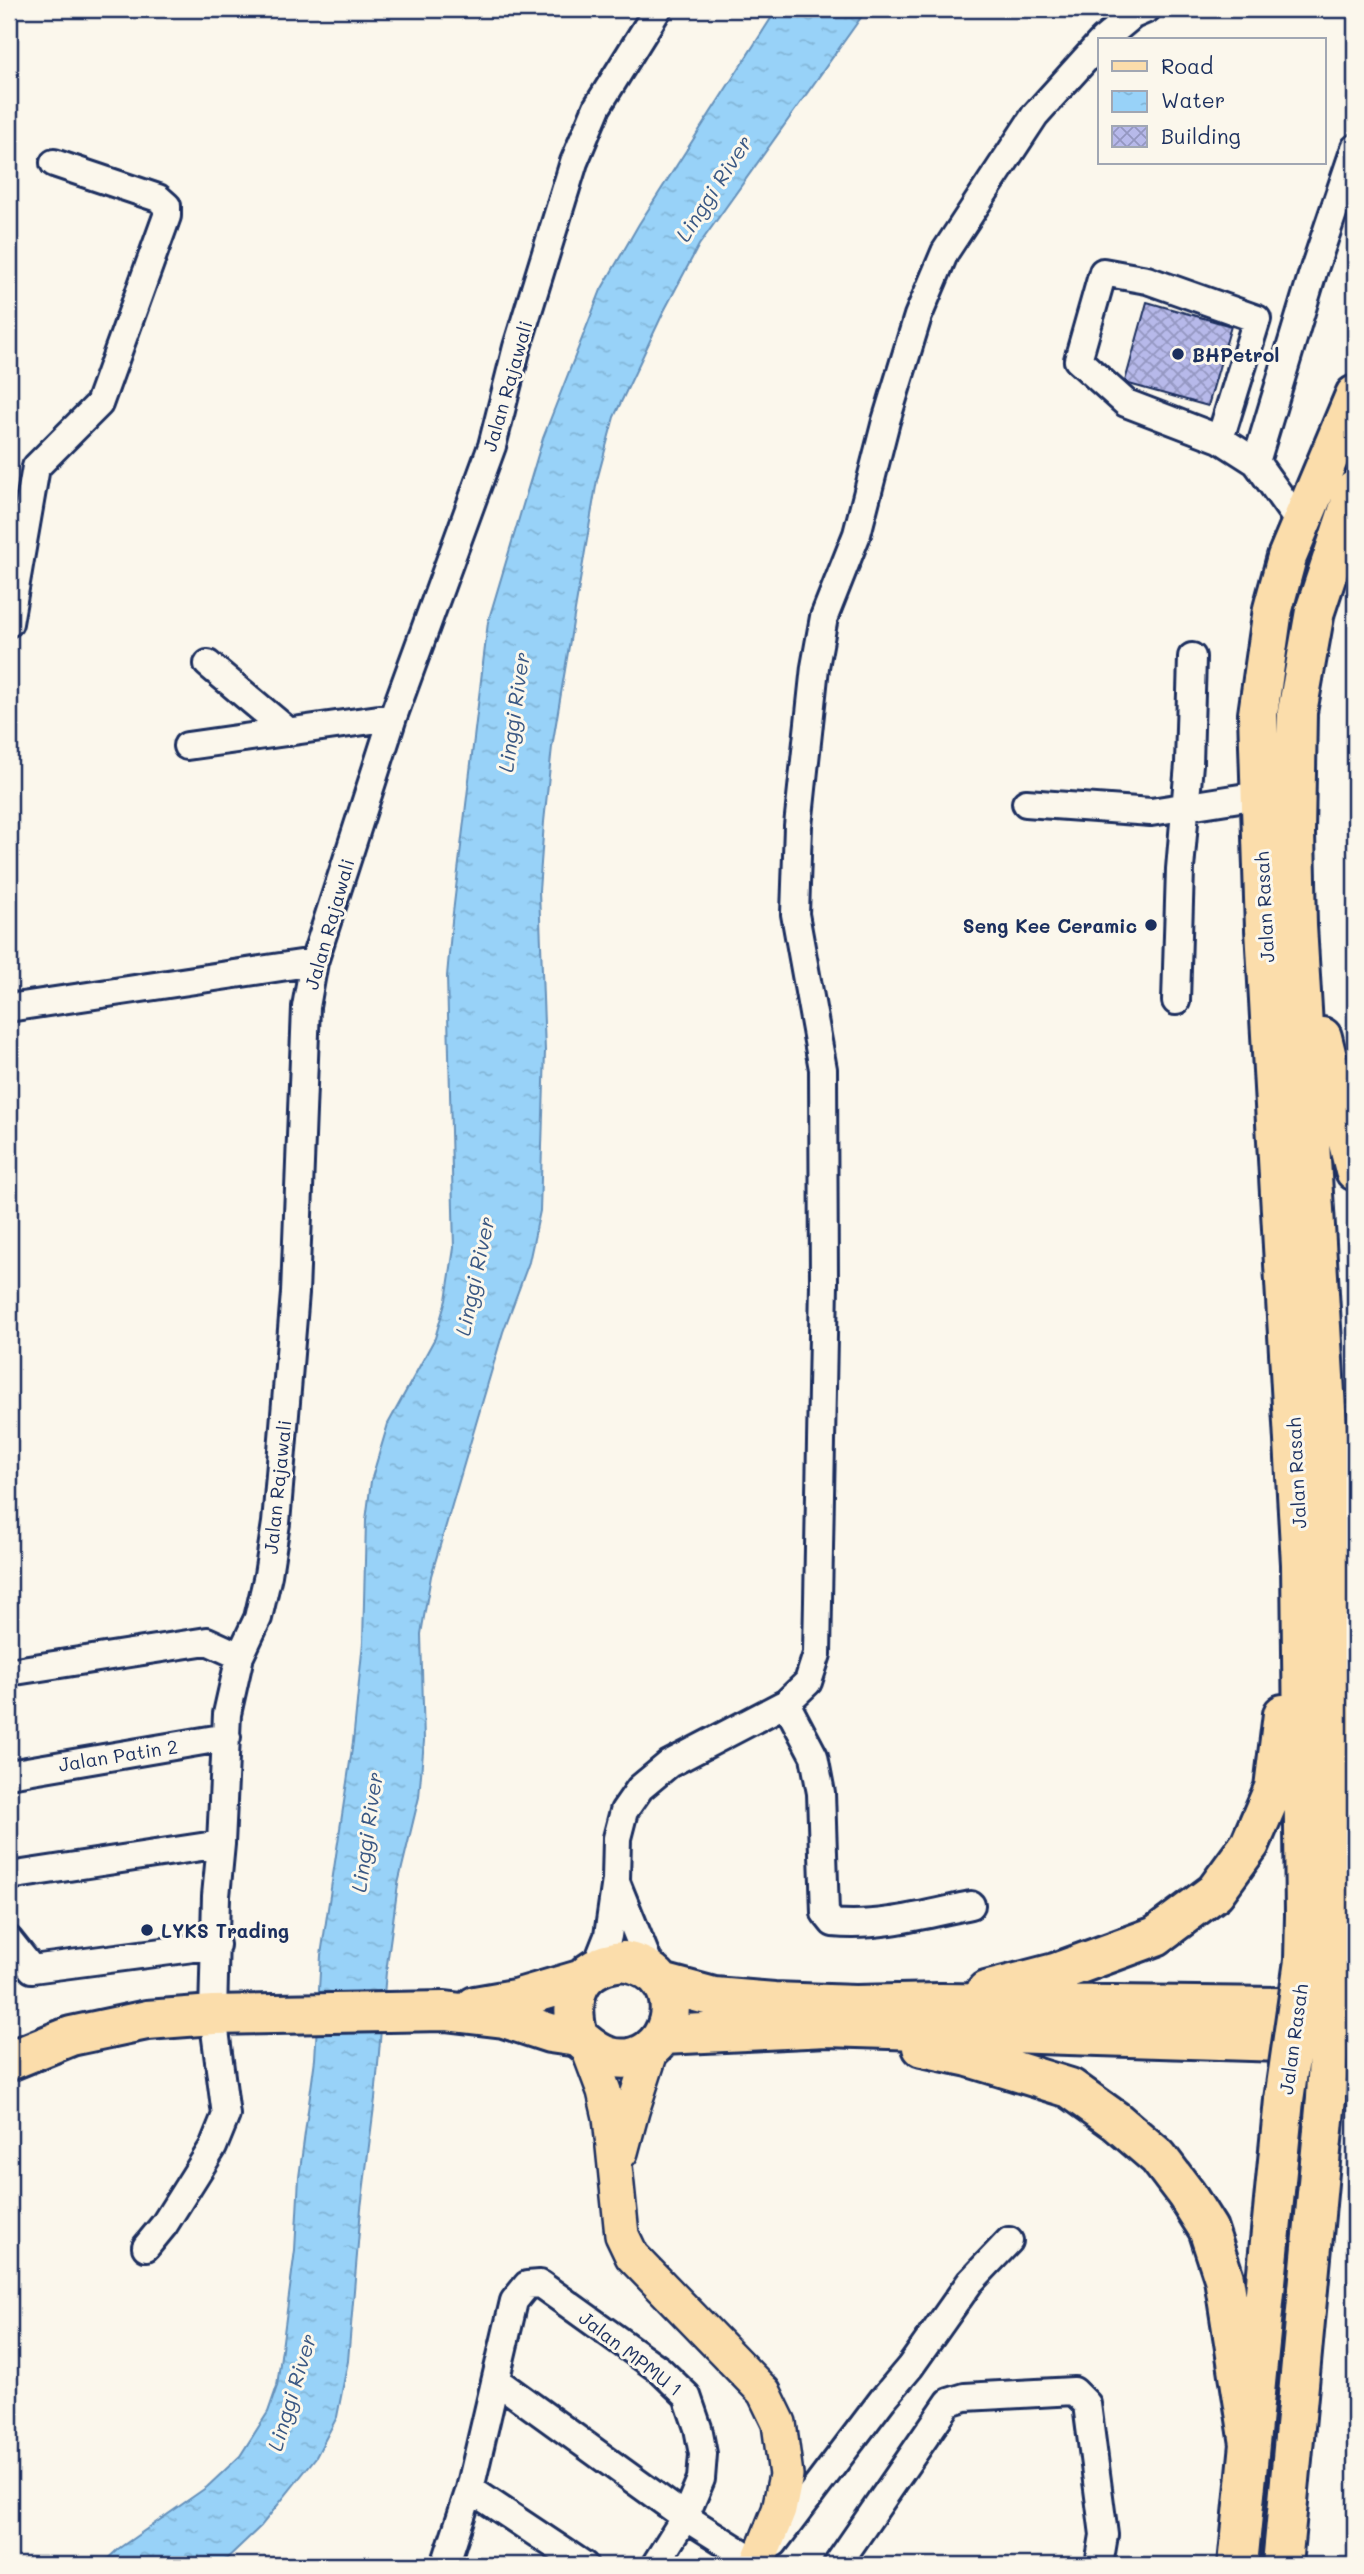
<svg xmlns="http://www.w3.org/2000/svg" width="1364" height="2574" font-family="Mali,sans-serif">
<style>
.water{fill:url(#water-ripples);stroke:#6691ba;stroke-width:2}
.building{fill:url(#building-cross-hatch);stroke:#1b2f5e;stroke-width:2}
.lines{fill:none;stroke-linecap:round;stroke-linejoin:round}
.minor-casing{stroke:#1b2f5e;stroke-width:32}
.major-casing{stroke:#1b2f5e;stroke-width:38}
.highway-casing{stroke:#1b2f5e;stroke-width:44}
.minor{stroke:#fbf7ec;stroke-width:26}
.major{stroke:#fbddab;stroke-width:33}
.highway{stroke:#fbddab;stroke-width:38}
.highway-bridge-casing{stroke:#1b2f5e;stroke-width:44;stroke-linecap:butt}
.highway-bridge{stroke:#fbddab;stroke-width:38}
.poi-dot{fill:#1b2f5e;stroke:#fbf7ec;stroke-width:2.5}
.labels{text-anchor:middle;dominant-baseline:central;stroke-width:6;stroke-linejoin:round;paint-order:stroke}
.poi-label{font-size:19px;font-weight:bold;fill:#1b2f5e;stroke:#fbf7ec;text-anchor:start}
.street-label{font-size:19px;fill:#1b2f5e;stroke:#fbf7ec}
.water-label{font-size:21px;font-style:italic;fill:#3a5884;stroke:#fbf7ec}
</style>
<defs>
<pattern id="water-ripples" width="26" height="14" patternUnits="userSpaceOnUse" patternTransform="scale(1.75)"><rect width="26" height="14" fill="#98d2f8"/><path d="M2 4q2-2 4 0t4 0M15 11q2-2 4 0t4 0" fill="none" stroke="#82b5d7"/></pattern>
<pattern id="building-cross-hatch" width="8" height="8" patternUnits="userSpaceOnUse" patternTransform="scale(1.75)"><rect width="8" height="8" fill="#b7b9ea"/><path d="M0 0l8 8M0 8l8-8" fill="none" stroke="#9497c1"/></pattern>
</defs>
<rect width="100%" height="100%" fill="#fbf7ec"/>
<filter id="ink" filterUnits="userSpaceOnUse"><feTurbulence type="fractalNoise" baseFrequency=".0143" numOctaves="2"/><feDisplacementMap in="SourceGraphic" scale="14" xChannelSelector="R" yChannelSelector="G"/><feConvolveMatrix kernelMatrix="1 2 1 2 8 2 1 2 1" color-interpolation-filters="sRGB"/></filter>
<g filter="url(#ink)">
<path class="water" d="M777,9H867L699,245L664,311L614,417L597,480L552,747L544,822L539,891L545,1051L540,1211L529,1262L503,1332L431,1576L421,1634L424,1741L419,1797L398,1884L386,1972L375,2099L361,2208L348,2361L337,2417L316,2457L261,2526L220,2565H101L118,2549L207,2487L240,2456L268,2412L277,2386L295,2250L299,2177L315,2059L321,1955L353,1742L363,1642L366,1520L371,1481L388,1424L435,1338L446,1300L454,1248L447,976L452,921L488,622L543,438L601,290L639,224Z"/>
<path class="building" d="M1147,302L1231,326L1208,406L1129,384L1125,381Z"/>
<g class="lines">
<defs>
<path id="minor" d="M1103,40L1133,15L1147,9
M1220,439L1257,319L1147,280L1103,272L1078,360L1126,403L1220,439L1256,462L1301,525
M1256,462L1314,269L1355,148
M9,623L36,467L99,404L167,216V206L158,198L54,163
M208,664L289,732
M187,746L393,717
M1026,803L1151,812L1259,795
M1176,1001L1180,869L1189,764L1192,657
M9,1005L15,1007L314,962
M9,1672L207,1641L240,1656
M786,1703L814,1756L821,1793L825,1913L833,1923C878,1928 927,1914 971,1905
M9,1774L227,1737
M9,1876L221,1844
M616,1882L652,1971
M9,1940L32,1969L216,1945
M595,1969L608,1936L616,1880L617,1838L624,1811L640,1788L669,1764L786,1703L808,1682L817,1654L824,1283L823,1069L795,914L798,826L815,667L824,617L857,534L886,421L918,316L945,252L1035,115L1100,43
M146,2247L164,2225L213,2147L226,2115L213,2015L216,1896L221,1844L227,1714L240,1656L258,1618L268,1575L276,1523L295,1293L306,1007L314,962L393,717L492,446L517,347L574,162L597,107L658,9
M497,2381L685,2517L761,2565
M470,2489L584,2565
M774,2543L883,2399L910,2367L970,2282L1009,2241
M445,2565L470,2489L514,2301L527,2285L540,2284L660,2370L687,2396L698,2428L703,2454L701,2479L685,2517L655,2565
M837,2565L949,2402L965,2397L1074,2391L1087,2404L1104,2535L1099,2565"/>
<path id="major" d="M586,2043L604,2091L610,2117L622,2235L632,2256L764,2392L779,2423L786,2475L779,2510L757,2565
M621,2152L632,2111L653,2046"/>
<path id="highway" d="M1322,1037L1355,1171
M1305,1915L1301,1564L1265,929L1258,714L1273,609L1287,557L1355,395
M1335,1915V1560L1297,926L1295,833L1297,712L1315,611L1355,490
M624,1961C701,1976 670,2072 610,2057C597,2054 588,2045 578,2037C568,1996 577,1965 624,1961Z
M662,1983L714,1997L774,2002L855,2005L940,2003L1355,2008
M986,1991L1055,1973L1156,1936L1215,1892L1250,1844L1274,1788L1283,1714
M475,2006L515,1999L583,1979
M663,2035L827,2027L1313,2043L1355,2042
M922,2047L969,2057L1070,2088L1116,2121L1158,2157L1186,2194L1208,2229L1224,2278L1250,2444
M9,2061L71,2036L147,2020L213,2015L445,2011L504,2018L550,2033L578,2037
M1238,2565L1284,2100
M1282,2565L1326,2098"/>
</defs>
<use href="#minor" class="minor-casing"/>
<use href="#major" class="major-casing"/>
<use href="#highway" class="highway-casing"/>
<use href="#minor" class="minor"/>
<use href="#major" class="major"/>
<use href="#highway" class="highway"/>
<defs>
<path id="highway-bridge" d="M1326,2098L1335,1915
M1284,2100L1304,1961L1305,1915"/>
</defs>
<use href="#highway-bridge" class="highway-bridge-casing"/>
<use href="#highway-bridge" class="highway-bridge"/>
</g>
</g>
<g class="poi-dot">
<circle cx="1178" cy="354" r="7"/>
<circle cx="1151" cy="925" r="7"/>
<circle cx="147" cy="1930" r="7"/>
</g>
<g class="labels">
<g class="poi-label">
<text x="1192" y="354">BHPetrol</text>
<text x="1137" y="925" text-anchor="end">Seng Kee Ceramic</text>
<text x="161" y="1930">LYKS Trading</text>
</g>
<g class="street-label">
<text transform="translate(507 386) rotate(-74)">Jalan Rajawali</text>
<text transform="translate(1264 907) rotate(-93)">Jalan Rasah</text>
<text transform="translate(329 924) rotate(-74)">Jalan Rajawali</text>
<text transform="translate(1296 1473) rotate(-93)">Jalan Rasah</text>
<text transform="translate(277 1487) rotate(-84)">Jalan Rajawali</text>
<text transform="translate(118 1755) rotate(-9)">Jalan Patin 2</text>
<text transform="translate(1293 2039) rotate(-82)">Jalan Rasah</text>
<text transform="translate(631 2353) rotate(38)">Jalan MPMU 1</text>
</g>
<g class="water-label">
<text transform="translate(713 188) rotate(-57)">Linggi River</text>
<text transform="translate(513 712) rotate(-82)">Linggi River</text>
<text transform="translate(474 1276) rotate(-78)">Linggi River</text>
<text transform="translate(366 1832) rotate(-82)">Linggi River</text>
<text transform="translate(291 2392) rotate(-73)">Linggi River</text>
</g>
</g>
<rect width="1364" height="2574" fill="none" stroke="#fbf7ec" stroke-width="35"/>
<rect x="18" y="18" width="1329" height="2539" fill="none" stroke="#1b2f5e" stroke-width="2.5" filter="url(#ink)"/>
<rect x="1098" y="38" width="228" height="126" fill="#fbf7ec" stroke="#a1a7b3" stroke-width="2"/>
<rect x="1112" y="61" width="35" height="10" fill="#fbddab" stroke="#a1a7b3" stroke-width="2"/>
<text x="1161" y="74" font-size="21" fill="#1b2f5e">Road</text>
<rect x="1112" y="91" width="35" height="21" fill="url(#water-ripples)" stroke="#a1a7b3" stroke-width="2"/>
<text x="1161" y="108" font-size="21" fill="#1b2f5e">Water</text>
<rect x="1112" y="126" width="35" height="21" fill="url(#building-cross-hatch)" stroke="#a1a7b3" stroke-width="2"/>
<text x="1161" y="144" font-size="21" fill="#1b2f5e">Building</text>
</svg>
